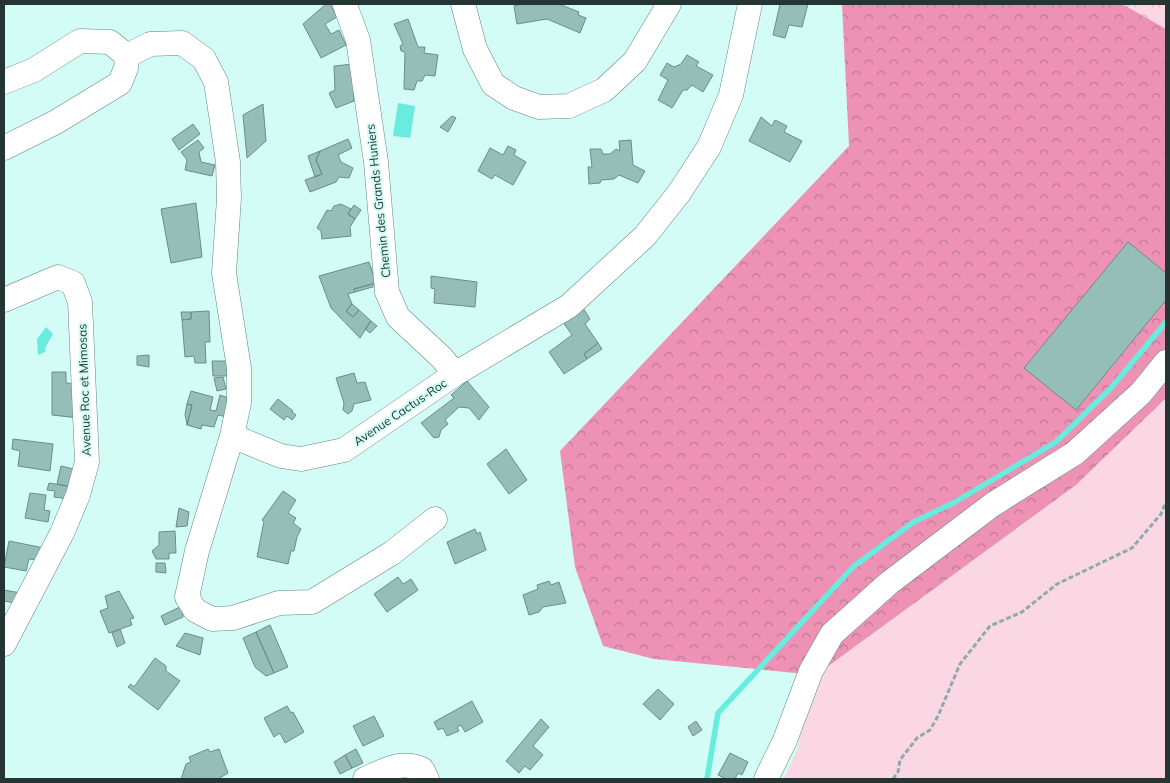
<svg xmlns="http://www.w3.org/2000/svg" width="1170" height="783" font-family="Mulish,sans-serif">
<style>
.grass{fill:#fbd6e3}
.forest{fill:url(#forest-crowns)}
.park{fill:url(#park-crowns)}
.water{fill:#67ecde}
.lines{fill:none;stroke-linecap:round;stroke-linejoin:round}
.stream{stroke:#67ecde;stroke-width:5.5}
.building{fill:#96beb8;stroke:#688e89}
.minor-casing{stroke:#608580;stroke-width:25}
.path{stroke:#8daca8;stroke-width:3;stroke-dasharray:5 2.5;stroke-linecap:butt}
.minor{stroke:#fff;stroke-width:24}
.labels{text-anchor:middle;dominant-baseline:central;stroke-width:4;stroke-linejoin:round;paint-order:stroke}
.street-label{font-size:12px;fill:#253533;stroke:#d3fcf6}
</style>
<defs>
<pattern id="forest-crowns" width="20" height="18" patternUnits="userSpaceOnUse" patternTransform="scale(1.25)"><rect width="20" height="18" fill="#ee92b5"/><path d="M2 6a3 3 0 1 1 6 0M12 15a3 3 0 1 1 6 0" fill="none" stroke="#c17894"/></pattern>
<pattern id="park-crowns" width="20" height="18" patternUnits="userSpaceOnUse" patternTransform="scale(1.25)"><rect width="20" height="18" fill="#fbd6e3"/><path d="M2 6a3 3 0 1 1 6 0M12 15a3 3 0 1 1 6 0" fill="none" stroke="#d7b8c3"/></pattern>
</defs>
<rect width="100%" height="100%" fill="#d3fcf6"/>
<path class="grass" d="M1166,398V779H784L797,750L816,675L1076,485Z"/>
<path class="forest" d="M842,4H1166V398L1076,485L816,675L654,659L603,646L575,567L560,451L849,146Z"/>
<path class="park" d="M1122,4H1166V29Z"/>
<path class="water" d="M398,103L415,106L410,138L393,136Z
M46,327L53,334L46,346L45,352L38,355L37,339Z"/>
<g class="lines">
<path class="stream" d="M707,779L718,713L853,567L912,523L955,502L1056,442L1111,388L1166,322"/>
</g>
<path class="building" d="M326,4H330L337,17L325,24L331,34L339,30L346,45L321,58L303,24Z
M522,4H559L579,12L578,15L586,18L580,33L547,19L517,24L514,6Z
M780,4H808L802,27L789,25L785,38L773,35Z
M408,19L418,47H425L424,53L438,55L435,76L425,75L422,81H417L414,90L404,89L405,52L401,51L400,46L403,44L394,24Z
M687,55L699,62L696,66L713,75L703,92L692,85L687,90H683L672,108L658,100L668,80L660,75L667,63L674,67L681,64Z
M354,64V101L336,108L329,93L335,90L334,66Z
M263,104L266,141L247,158L243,115Z
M452,116L456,118L448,132L440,127Z
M761,117L772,126L775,120L787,126L784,132L802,141L790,162L749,141Z
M193,124L200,134L179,150L172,139Z
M348,139L352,148L338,155L341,162L353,168L349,178L339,177L336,182L310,192L305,180L322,174L316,160L320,151Z
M198,140L204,148L199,152L201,162L215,165L212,176L185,170L187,160L181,152Z
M631,140L633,165L645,171L638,183L619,175L614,179L601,180L600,183L589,184L588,167H592L590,149H601L603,154H610L616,149L620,151L619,141Z
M508,146L516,150L514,155L526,162L513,185L495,175L492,179L478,171L490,148L503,155Z
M320,151L316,160L322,174L315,177L308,156Z
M196,203L202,257L171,263L161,209Z
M341,204L351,209L348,214L355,219L350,227L351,236L322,239L321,231L317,228L327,210L331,211L334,206Z
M354,205L361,210L355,219L348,214Z
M1128,242L1166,273V300L1076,410L1024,368Z
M369,262L376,283L354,289L355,292L348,294L352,304L346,311L353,317L359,310L371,321L360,338L331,308L319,276Z
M431,276L477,282L475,307L434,303L435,289L431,288Z
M376,283V286L355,292L354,289Z
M352,304L359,310L353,317L346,311Z
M583,308L590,319L585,324L598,343L584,354L587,359L564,374L549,352L572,335L563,322Z
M209,311L210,342H205L206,363H195L194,356L185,357L182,320L191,319V312Z
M181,312H191V319L182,320Z
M371,321L377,326L370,333L365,329Z
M598,343L602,349L587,359L584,354Z
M149,355V367L137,365V356Z
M212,361H228L229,376H213Z
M52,372H66V383L79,384V418L52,415Z
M354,373L357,383L365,382L371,400L354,404L352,411L348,414L343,410L344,403L336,378Z
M223,377L226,389L217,391L214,378Z
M467,381L489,407L479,420L469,408L459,407L445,420L448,424L441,430L439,437L434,438L421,423L454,398L451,395Z
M191,391L213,397L210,410L216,411L220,395L231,399L227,417L218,415L214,427L202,425L201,429L187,425L192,405L187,404Z
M278,399L293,411L292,412L296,415L292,420L287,416L284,420L270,409Z
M187,404L192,405L187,425L185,414Z
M13,439L53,444L50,471L18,466L20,451L12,449Z
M506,449L527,480L509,494L487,464Z
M61,466L78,470L73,487L57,484Z
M49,483L73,487L68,499L54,497L55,491L47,490Z
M283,491L296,500L288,513L296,518L293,523L301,529L297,537L294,551H291L288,564L257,557L264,521L262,520Z
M30,493L46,495L44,510L50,511L48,522L25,518Z
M179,508L189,512L187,526L176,527Z
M475,529L477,534L480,532L486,550L455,564L447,542Z
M175,531L176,553H169V559H156L152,551L159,545V532Z
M9,541L44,548L38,560L29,559L26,571L4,567Z
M156,563H165L166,573L156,572Z
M398,577L403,584L411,579L418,590L387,612L374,594Z
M549,581L551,585L559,582L566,603L543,607L539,612L529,615L523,595L538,589L537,585Z
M4,590L21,593L15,603L4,601Z
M119,591L134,618L130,619L132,625L109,633L100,611L108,608L105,596Z
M182,606L183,617L165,625L161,616Z
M270,625L288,667L274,673L256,632Z
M120,629L125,643L117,647L112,633Z
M256,632L274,673L266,676L255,667L243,638Z
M185,633L203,638L200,655L176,646Z
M155,658L166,666V671L180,681L158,710L128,687L131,684L134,687Z
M658,689L674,704L660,720L643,704Z
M472,701L483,722L465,732L461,725L457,727L459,731L447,736L443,728L438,730L434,722Z
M287,706L291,713L293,712L304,732L285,743L280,733L274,737L264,718Z
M374,716L384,736L363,746L353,726Z
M541,719L549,727L533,746L543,755L530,770L525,766L519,773L506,761Z
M696,721L702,730L693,736L688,727Z
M208,749L210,752L219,749L228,773L218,779H181L186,764L191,762L189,757Z
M356,749L363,763L352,768L345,755Z
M730,753L748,762L742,775L738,773L735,779H726L718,775Z
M345,755L352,768L340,774L334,762Z"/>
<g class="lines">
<defs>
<path id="minor" d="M463,4L475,49L493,84L514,98L539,107L569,106L604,90L635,61L669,4
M345,5L358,40L376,162L387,292L398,317L442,358L455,374
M127,56L150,44L182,43L204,59L216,82L228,162L229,198L224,273L239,368V403L232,436L281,456L301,459L344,450L455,374L569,306L645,236L679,193L709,147L731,95L750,4
M4,82L34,70L80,41L110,42L127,56L126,68L120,83L56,122L4,148
M4,300L58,277L73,283L80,302L87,462L78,495L62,533L4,644
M232,436L197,551L187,597L195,610L212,619L233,618L279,603L312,602L392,553L435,519
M365,779C385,770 400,760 422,769L427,779
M766,779L785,740L811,671L832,634L889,583L992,505L1075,453L1141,393L1166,362"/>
</defs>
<use href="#minor" class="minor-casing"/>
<path class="path" d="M893,779L898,772L900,760L917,738L930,730L938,716L960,664L990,626L1022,612L1057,584L1132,548L1161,514L1166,502"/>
<use href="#minor" class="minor"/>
</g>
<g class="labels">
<g class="street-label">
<text transform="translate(378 201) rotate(-96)">Chemin des Grands Huniers</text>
<text transform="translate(84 390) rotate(-92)">Avenue Roc et Mimosas</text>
<text transform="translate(400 412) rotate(-34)">Avenue Cactus-Roc</text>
</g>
</g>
<rect width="1170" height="783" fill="none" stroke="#253533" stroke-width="10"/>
</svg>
